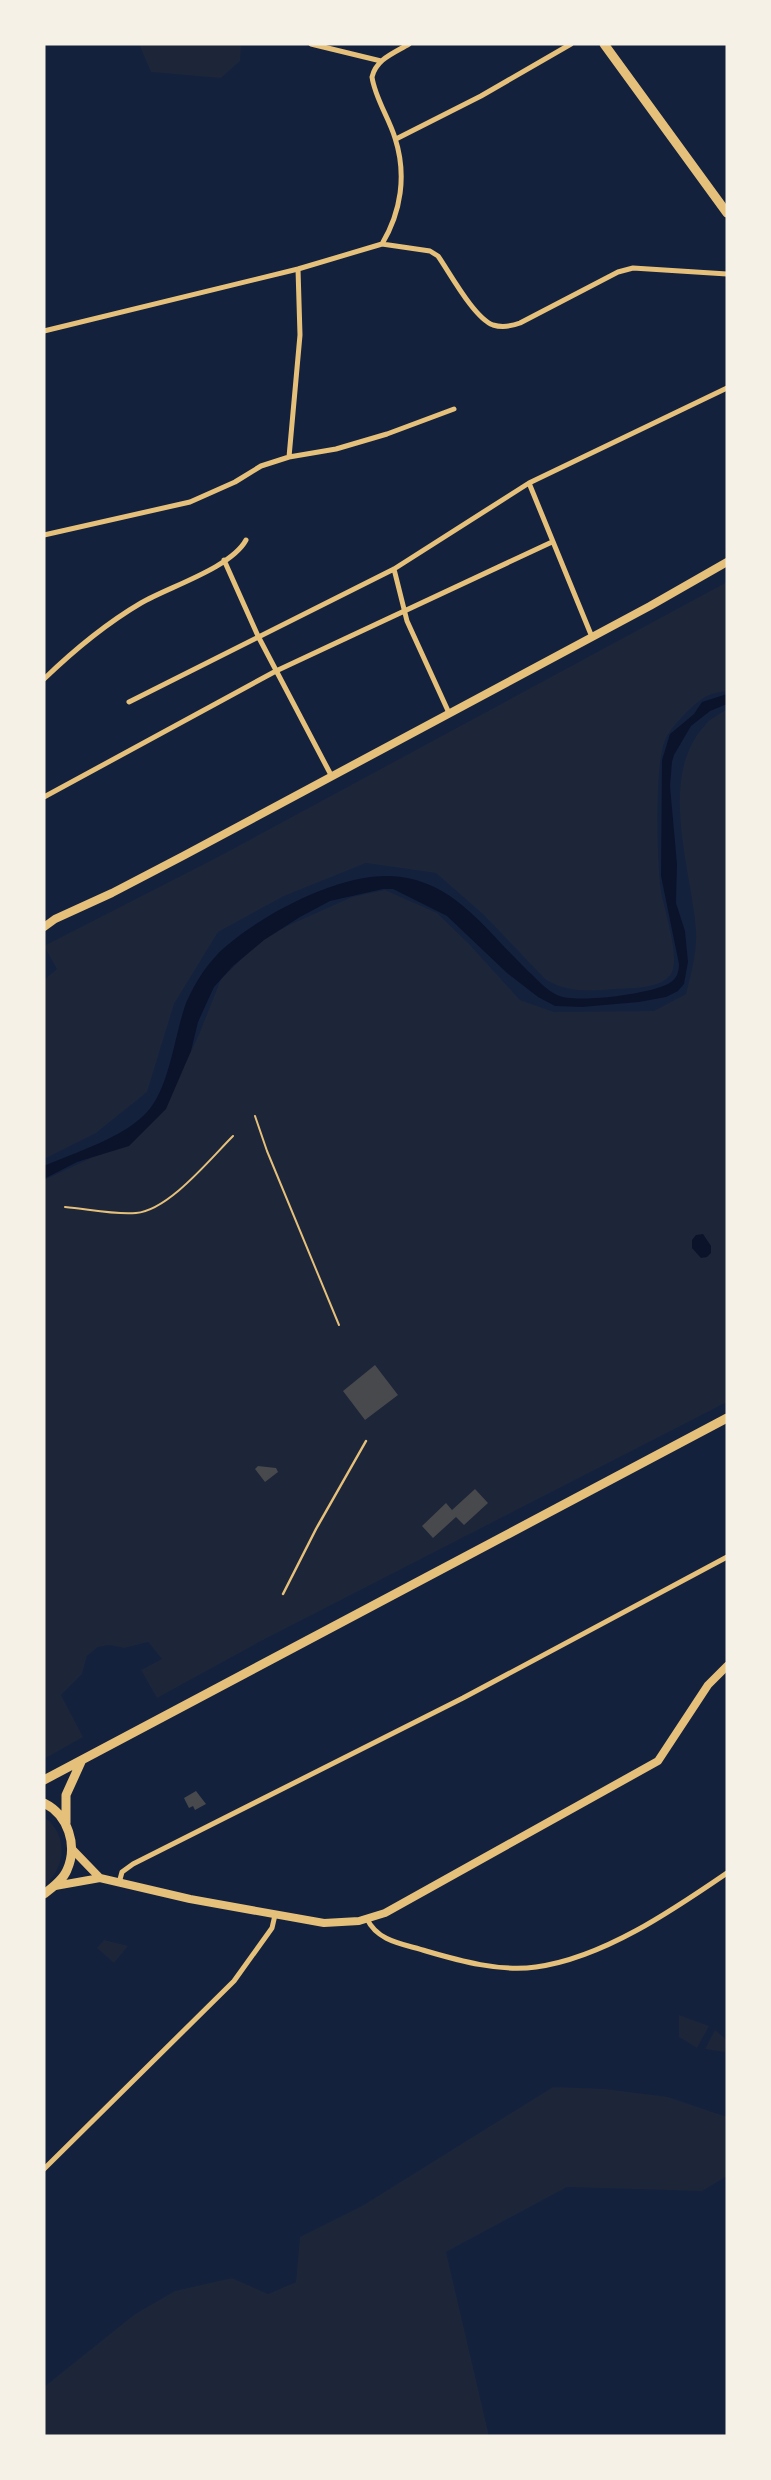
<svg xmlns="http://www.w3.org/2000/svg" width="771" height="2480" font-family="Roboto,sans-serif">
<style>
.green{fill:#1d2539}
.water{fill:#0b132b}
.building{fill:#48494c}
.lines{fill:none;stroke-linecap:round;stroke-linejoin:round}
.path{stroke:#e5c07b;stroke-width:2}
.service{stroke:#e5c07b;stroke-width:2.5}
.minor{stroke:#e5c07b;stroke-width:5}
.secondary{stroke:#e5c07b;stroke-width:8}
.primary{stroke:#e5c07b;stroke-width:9}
</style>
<rect width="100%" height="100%" fill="#14213d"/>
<path class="green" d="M139,44H241L240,61L221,78L151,72Z
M727,582V691C721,692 713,693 707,696C696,701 672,726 666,738C654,761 657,862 661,891C664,910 681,958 671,974C661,989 632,988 616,989C592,991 565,993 545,979L484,915L436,873L366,863L284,896L218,932L174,1004L147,1092L96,1133L44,1159V980L57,969L44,946L216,858Z
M727,709V1402L259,1642L157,1698L141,1670L162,1659L148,1642L124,1648L110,1645L98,1647L87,1656L82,1674L61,1695L83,1737L44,1759V1180L89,1159L163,1108L198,1037L221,979L259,942L287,926L352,897L385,890L437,913L469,944L520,1000L554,1012L654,1011L686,994C691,974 697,952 696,931C692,869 656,777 706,724C711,718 720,714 727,709Z
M44,1817C68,1833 67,1868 44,1885Z
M104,1940L128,1946L114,1963L97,1948Z
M679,2015L709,2026L697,2048L679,2037Z
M715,2030L727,2040L725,2052L705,2049Z
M553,2087L605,2089L668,2097L727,2117V2176L702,2191L567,2187L446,2252L489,2436H44V2387L135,2314L175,2291L232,2278L268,2294L296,2282L300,2237L362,2206Z"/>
<path class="water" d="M727,694V704L710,711L691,726L674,755L672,762L670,786L677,864L676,903L685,931L688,962L684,984L678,991L666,997L639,1002L582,1007L555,1006L538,997L507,973L447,916L393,889H383L330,901L300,917L264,940L233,966L214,987L198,1022L191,1051L166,1109L129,1146L77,1162L44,1179V1166C76,1152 123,1138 147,1112C170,1087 174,1036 186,1003C195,982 208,962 225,947C263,914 336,875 388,876C453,877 486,931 528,971C537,979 546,990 557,995C574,1004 655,994 671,982C677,978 679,971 679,964L661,876L662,760L670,734L694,714L702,702Z
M703,1234L711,1246V1253L707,1257L701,1258L692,1248V1240L696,1235Z"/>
<path class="building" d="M375,1365L398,1395L365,1420L343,1391Z
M258,1466L276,1468L278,1472L265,1482L255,1469Z
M475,1489L488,1503L464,1525L456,1517L433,1538L422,1526L446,1503L452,1510Z
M196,1791L206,1804L195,1810L193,1806L189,1808L184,1798Z"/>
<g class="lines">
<path class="path" d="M255,1116L267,1151L339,1325
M65,1207C88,1209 114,1215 136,1213C169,1210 210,1159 233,1136"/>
<path class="service" d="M283,1594L316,1529L366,1441"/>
<path class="minor" d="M311,44L381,61
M396,139L481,96L571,44
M382,244C401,212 407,175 395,138C389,118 375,98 372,77C376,59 394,53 409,44
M44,331L298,269L382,244L430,251L438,256C450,273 474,318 493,325C503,328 512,326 520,323L618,272L633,268L727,274
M289,457L300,335L298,269
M529,483L592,637
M44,535L190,502L235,482L261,466L289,457L336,449L387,434L454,409
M224,560L258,636L331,775
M394,569L407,621L449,713
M44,679C73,651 107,623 141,603C168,587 231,568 246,540
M129,702L394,569L529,483L727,388
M44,797L276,671L552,542
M119,1883L122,1872L133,1864L463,1698L727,1557
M367,1919C378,1942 404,1944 426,1951C460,1961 500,1972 536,1967C603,1958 673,1910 727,1873
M44,2169L234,1981L272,1928L275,1915"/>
<path class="secondary" d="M44,927L55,919L112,893L183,856L650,606L727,562
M72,1849L100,1878
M55,1886L100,1878L190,1899L324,1923L359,1921L385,1913L658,1761L708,1685L727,1666"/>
<path class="primary" d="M604,44L727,213
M44,1780L727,1418
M44,1803C68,1815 78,1845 67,1870C63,1880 52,1888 44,1894
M66,1823V1795L81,1762"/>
</g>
<rect width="771" height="2480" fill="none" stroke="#f6f1e7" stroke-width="91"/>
</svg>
